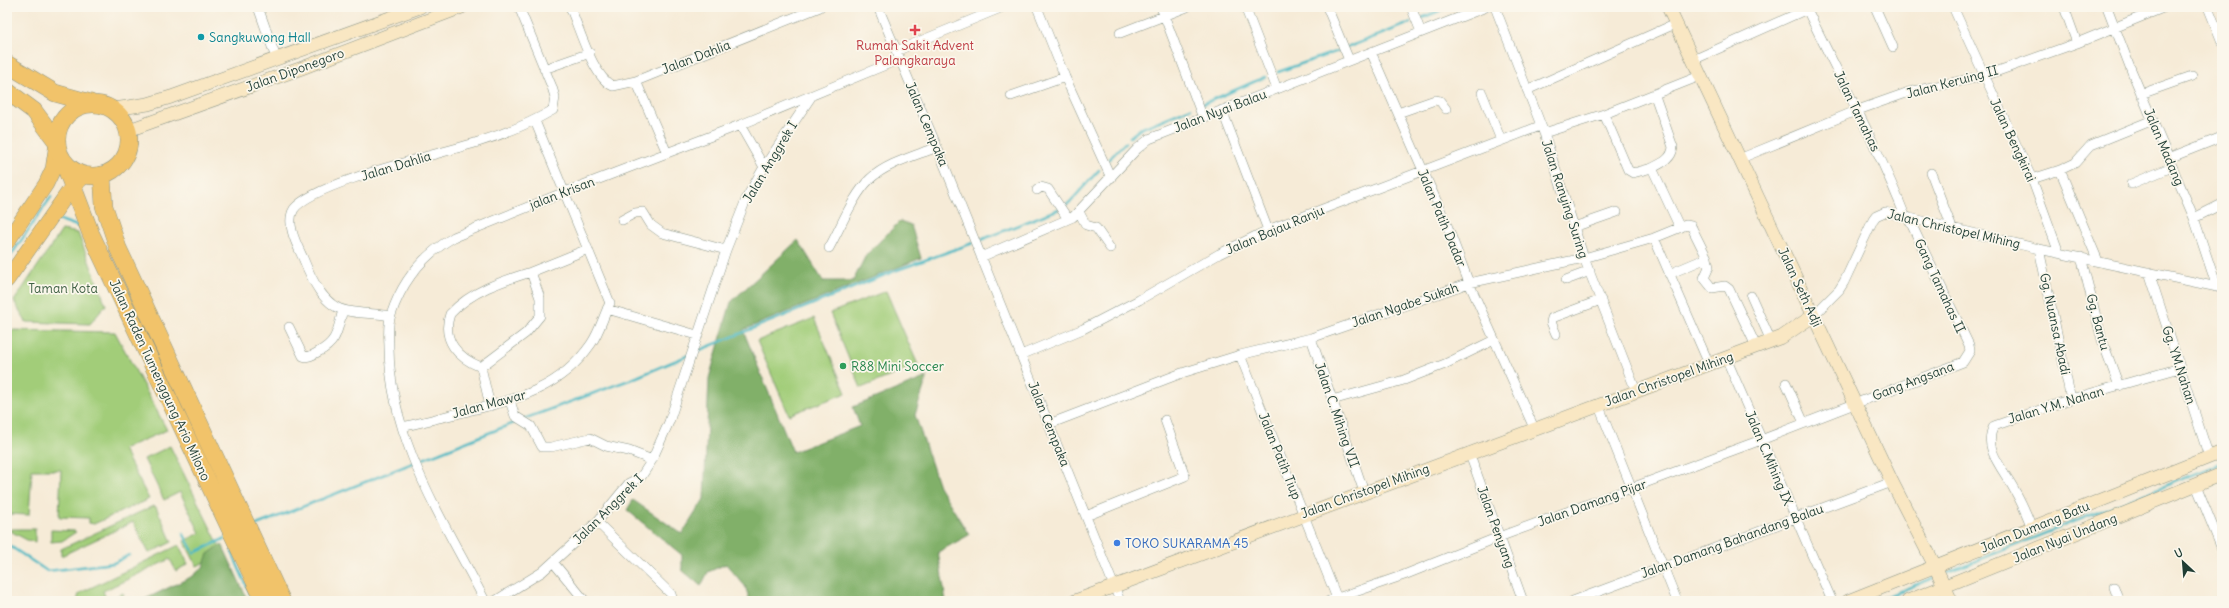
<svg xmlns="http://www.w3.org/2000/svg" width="2229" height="608" font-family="Delius,sans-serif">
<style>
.green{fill:#a2cd79;stroke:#608556}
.forest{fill:#81b069;stroke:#50764e}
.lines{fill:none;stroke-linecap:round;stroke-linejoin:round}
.stream{stroke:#4bb9c4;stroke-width:2.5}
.street-casing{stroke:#8a9486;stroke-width:10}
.secondary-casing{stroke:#8a9486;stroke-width:14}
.primary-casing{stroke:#8a9486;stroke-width:16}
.highway-casing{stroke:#8a9486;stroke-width:18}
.street{stroke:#fff;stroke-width:9}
.secondary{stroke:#f9e7c3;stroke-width:13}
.primary{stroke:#f1c36a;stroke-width:15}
.highway{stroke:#f1c36a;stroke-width:17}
.health-dot{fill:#e0444e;stroke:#fbf7ec;stroke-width:1.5}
.culture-dot{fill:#0f9aa8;stroke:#fbf7ec;stroke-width:1.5}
.leisure-dot{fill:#2e9e5b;stroke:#fbf7ec;stroke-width:1.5}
.shop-dot{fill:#3f7fe0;stroke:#fbf7ec;stroke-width:1.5}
.labels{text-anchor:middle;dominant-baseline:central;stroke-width:3.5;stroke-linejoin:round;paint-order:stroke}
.culture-label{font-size:13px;fill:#0d838f;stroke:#fbf7ec;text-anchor:start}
.health-label{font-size:13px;fill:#be3a42;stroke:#fbf7ec}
.street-label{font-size:13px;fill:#1f3d34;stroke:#fbf7ec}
.park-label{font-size:13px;fill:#406145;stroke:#fbf7ec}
.leisure-label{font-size:13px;fill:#27864d;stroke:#fbf7ec;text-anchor:start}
.shop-label{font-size:13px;fill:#366cbe;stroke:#fbf7ec;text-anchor:start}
</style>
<rect width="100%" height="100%" fill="#fbf7ec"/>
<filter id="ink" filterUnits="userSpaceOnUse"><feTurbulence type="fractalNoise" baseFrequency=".025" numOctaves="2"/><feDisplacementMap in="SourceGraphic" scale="8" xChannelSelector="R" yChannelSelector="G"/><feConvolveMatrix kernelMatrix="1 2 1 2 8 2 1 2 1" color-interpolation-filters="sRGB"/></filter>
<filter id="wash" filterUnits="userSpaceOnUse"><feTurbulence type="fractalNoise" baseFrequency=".012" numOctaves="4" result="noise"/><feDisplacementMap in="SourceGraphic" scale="16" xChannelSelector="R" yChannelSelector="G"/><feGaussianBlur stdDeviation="0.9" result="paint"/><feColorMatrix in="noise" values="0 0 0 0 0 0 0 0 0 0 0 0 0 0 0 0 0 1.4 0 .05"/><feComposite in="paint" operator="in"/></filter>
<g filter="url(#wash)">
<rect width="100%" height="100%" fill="#f6ebd7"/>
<path class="green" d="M62,230L78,233L106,305L90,324L26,322L14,301Z
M886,291L918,365L861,388L830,313Z
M814,318L846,393L789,415L757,341Z
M7,330L115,332L167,430L123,449L149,499L94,524L89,523V518L59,517L61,470H32L29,515L7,514Z
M170,446L223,553L197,566L184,541L200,533L180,492L164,500L144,459Z
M153,506L156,507L172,542L149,553L133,522L61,556V549Z
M11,529H35V542L27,540L12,532Z
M51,530L75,531L76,532L62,541L51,542Z
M179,545L188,564L176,571L170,559L103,591L107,601L123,593L124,595L116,601H77L79,594L82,592Z"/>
<path class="forest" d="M900,221L911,225L921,258L743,330L793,452L860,426L853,407L927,377L915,415L939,486L969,535L938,552L946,601H750L745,586L726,564L708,572L701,586L682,570V555L627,510L633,500L682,534L704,499L709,378L731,302L798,240L823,281H853L866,255Z
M222,544L248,601H141L193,576L203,567L208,554Z"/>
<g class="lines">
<path class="stream" d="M1422,18L1449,7
M1346,48L1410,23
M1278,72L1338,51
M1203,104L1265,77
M1130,137L1140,129L1191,108
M1109,159L1125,143
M1063,206L1069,203L1099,170
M57,219L80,227
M978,241L1059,209
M7,261L51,197
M7,292L12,284
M695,352L897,270L973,243
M524,419L632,379L689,355
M254,526L519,421
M183,533L194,553L226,538
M7,544L47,571L114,563L129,555
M232,552L253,601
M1943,574L2222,463
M1875,601L1936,577"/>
</g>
</g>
<g filter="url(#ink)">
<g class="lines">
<defs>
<path id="street" d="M258,7L276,58
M570,7C579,27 593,78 613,86L636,81L820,7
M878,7L937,147L1120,601
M1037,7L1065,77L1111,178
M1161,7L1203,118
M1245,7L1277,89
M1327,7L1349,60
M1411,7L1421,32
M1495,7L1544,133L1584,258L1636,391
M1806,7C1839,77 1877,144 1905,216
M1875,7L1893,47
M1953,7L2032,179L2059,253
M2064,7L2077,43
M2107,7L2132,72L2194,218L2217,287
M2208,7L2222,42
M1120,33L1187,7
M896,51L1003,7
M1371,52L1447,225L1469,283L1534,428
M1693,60L1812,7
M544,69L590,53
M636,81L667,153
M1527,90L1675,24
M1482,93L1501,140
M2141,94L2192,76
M1011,96L1065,77
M1655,96L1673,147C1672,159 1662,163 1652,168L1680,228
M1222,110L1268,230
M1398,113L1435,100L1440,101L1446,109
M1604,114L1628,170L1633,173L1652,168
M740,125L764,167
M1544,133L1604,114L1700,76
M2169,158L2222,137
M1739,159L1858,110L1909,92L1984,76L2077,43L2165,7
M2060,170L2098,261
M1931,173L1952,228
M2032,179L2060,170L2075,163L2091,145L2153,120
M2131,184L2172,167
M1037,190L1041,187L1048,189L1068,219
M1079,212L1086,225L1096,228L1110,248
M2194,218L2222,204
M622,220L635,213L643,212L651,225L662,233L726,250
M1574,227L1617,212
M1654,238L1709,364
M829,248C841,227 853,195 870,179C887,163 915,156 937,147
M2039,249L2071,399
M981,257L1073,217L1137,149L1149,139L1486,7
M2081,257L2102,340L2119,386
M1707,258L1709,267L1704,278L1712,288L1725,286L1729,289L1756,346
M2149,272L2209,457
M1566,280L1590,271
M1751,296L1771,341
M607,309L697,335
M390,316C376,313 362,314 348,311C324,308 311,278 303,258C297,245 285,223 294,209C314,182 441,154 478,142C504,134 529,124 553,110L555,97L552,87L519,7
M1813,316L1839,290L1844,282L1873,220L1876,216L1885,212L2039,249L2222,288
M289,327L303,356C308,358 313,355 318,352C338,342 337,330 343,310
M1556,334L1551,322L1552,318L1601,300
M1311,338L1364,492
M1021,355L1083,329L1139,300L1219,254L1268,230L1540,126
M1240,355L1338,601
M1726,358L1832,601
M481,367C458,358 441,340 450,314C471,291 502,281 531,272
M1786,383L1804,423
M1332,400L1404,380L1445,364L1494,340
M510,401L515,416L531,426L542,447H551L590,438L606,446L629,451L652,460
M1598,404L1677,601
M490,406L481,367L526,333L540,316V298L531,272L588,249
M1049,424L1182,373L1240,355L1311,338L1469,283L1584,258L1654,238L1686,225L1691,226L1707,258L1669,274
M402,427C424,422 446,416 468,411C517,399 560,389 591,344C600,331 603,317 610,303L535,121
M1469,452L1523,601
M2196,485L2222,549
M1086,516L1185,476L1165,420
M597,522L671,594L673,601
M2032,528C2027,515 2022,503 2015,491C2006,472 1981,449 1994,426L2071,399L2180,368
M553,562L585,601
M2114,587L2119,601
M485,601C444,521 390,441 389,348C389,338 387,325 391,315C402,281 423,255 454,237L565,192L740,125L900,59
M495,601L542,572L597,522L629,483L641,477L652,460L669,422L726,250L747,197L764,167L811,97
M1329,601L1404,575L1499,537L1761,440L1963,362L1970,351L1969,345L1908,217
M1573,601L1892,482
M2220,601L2222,600"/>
<path id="secondary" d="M1668,7L1892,482L1935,566L1951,601
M114,109L148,104L171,97L420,7
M129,130L302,68L462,7
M1075,601L1782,337L1813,316
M1848,601L2222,452
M1908,601L2222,474"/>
<path id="primary" d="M7,242L46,184L53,169L57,142
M7,280L72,187L85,175"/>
<path id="highway" d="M7,64L55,93L91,103
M7,91L34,111L57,142
M57 140a36 36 0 1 1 72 0a36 36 0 1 1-72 0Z
M62,158L91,234L264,601
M102,175L104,206L118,248L282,601"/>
</defs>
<use href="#street" class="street-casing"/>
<use href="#secondary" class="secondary-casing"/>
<use href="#primary" class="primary-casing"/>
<use href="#highway" class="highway-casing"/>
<use href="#street" class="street"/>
<use href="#secondary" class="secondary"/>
<use href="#primary" class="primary"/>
<use href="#highway" class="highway"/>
</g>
</g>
<path class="health-dot" d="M913 24h4v4h4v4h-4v4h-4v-4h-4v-4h4z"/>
<circle class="culture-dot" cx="201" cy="37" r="4"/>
<circle class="leisure-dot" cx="843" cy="366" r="4"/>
<circle class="shop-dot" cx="1117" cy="543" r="4"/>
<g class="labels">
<g class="culture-label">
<text x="209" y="37">Sangkuwong Hall</text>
</g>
<g class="health-label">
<text x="915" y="45">Rumah Sakit Advent<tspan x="915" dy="15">Palangkaraya</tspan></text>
</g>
<g class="street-label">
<text transform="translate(696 57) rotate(-21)">Jalan Dahlia</text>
<text transform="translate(295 70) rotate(-20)">Jalan Diponegoro</text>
<text transform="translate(1952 82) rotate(-15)">Jalan Keruing II</text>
<text transform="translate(1220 111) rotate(-21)">Jalan Nyai Balau</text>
<text transform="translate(1857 111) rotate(64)">Jalan Tamahas</text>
<text transform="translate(927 124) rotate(67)">Jalan Cempaka</text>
<text transform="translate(2013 140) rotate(65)">Jalan Bengkirai</text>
<text transform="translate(2164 147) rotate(67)">Jalan Madang</text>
<text transform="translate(770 162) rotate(-59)">Jalan Anggrek I</text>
<text transform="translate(396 166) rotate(-17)">Jalan Dahlia</text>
<text transform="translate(562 193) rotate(-21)">jalan Krisan</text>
<text transform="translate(1565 199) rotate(72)">Jalan Ranying Suring</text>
<text transform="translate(1442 218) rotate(67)">Jalan Patih Dadar</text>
<text transform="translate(1954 229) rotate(13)">Jalan Christopel Mihing</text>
<text transform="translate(1275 230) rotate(-23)">Jalan Bajau Ranju</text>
<text transform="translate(1940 286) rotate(65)">Gang Tamahas II</text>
<text transform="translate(1800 287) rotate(65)">Jalan Seth Adji</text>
<text transform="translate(1405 305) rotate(-19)">Jalan Ngabe Sukah</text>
<text transform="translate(2098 322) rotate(75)">Gg. Bantu</text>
<text transform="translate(2055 324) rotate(78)">Gg. Nuansa Abadi</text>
<text transform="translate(2179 365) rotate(72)">Gg. YM.Nahan</text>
<text transform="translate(1669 379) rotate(-20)">Jalan Christopel Mihing</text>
<text transform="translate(160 380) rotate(65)">Jalan Raden Tumenggung Ario Milono</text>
<text transform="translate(1913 381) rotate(-21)">Gang Angsana</text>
<text transform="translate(489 404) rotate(-15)">Jalan Mawar</text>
<text transform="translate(2056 405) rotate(-17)">Jalan Y.M. Nahan</text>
<text transform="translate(1337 415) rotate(71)">Jalan C. Mihing VII</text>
<text transform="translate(1049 424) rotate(68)">Jalan Cempaka</text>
<text transform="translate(1280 456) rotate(68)">Jalan Patih Tiup</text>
<text transform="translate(1769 458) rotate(67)">Jalan C.Mihing IX</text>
<text transform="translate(1365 491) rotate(-20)">Jalan Christopel Mihing</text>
<text transform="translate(1592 503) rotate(-20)">Jalan Damang Pijar</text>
<text transform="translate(608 509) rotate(-45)">Jalan Anggrek I</text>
<text transform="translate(1496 527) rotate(70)">Jalan Penyang</text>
<text transform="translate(2035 527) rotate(-22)">Jalan Dumang Batu</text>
<text transform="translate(2065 538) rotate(-22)">Jalan Nyai Undang</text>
<text transform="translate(1732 541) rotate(-20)">Jalan Damang Bahandang Balau</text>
</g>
<g class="park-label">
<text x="63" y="288">Taman Kota</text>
</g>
<g class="leisure-label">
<text x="851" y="366">R88 Mini Soccer</text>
</g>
<g class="shop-label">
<text x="1125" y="543">TOKO SUKARAMA 45</text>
</g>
</g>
<rect width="2229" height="608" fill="none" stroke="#fbf7ec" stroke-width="24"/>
<g transform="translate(2183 562) rotate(334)" stroke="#fbf7ec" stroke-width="3" paint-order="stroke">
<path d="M0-3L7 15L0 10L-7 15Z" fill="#1f3d34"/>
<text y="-6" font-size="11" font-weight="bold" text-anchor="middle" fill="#1f3d34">U</text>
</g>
</svg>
